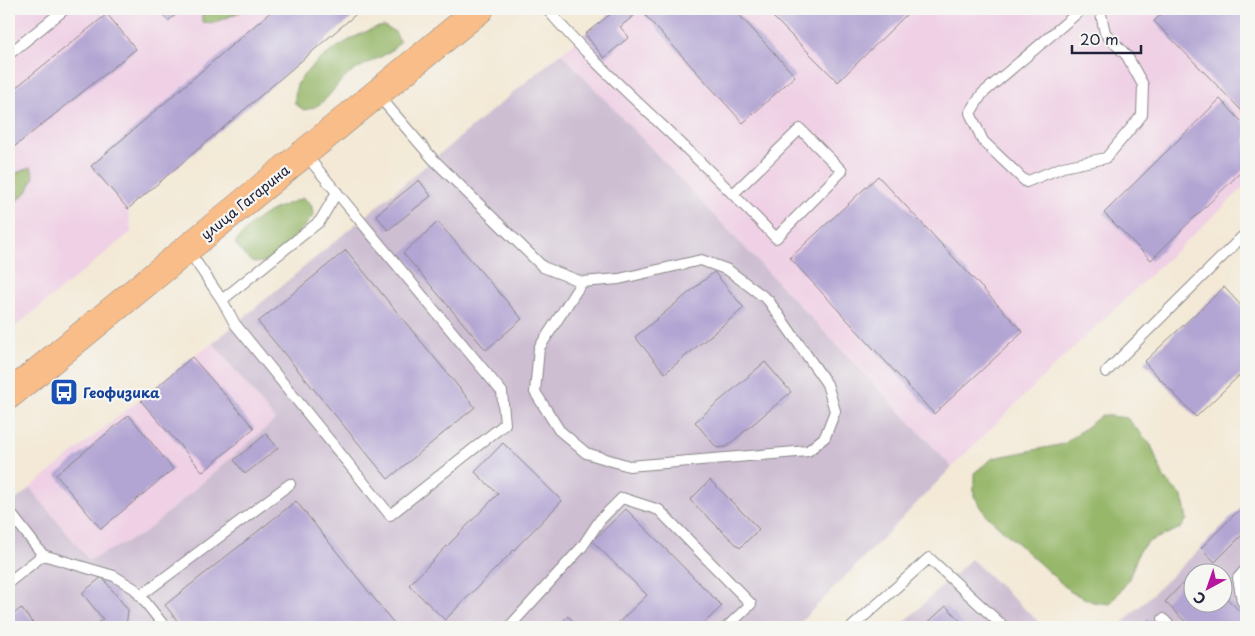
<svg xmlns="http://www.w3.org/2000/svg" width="1255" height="636" font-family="'Playpen Sans',sans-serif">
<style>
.built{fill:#efd0e5}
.industrial{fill:#cdbed2;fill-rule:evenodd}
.forest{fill:#97b76b;stroke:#5c6c53}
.building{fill:#b3a5d3}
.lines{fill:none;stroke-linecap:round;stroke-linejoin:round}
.service-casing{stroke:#8a8688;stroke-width:12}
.primary-casing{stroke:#8a8688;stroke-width:29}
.service{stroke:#fff;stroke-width:10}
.primary{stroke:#f8bd88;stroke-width:28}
.labels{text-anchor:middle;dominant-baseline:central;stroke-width:4.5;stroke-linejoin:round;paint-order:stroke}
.street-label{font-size:14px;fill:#22223b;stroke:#f6f6f2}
.transit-label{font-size:14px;font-weight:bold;fill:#164399;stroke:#f6f6f2;text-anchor:start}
</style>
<rect width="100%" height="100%" fill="#f6f6f2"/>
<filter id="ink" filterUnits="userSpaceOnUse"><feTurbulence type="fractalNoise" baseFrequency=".02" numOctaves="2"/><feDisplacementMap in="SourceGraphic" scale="10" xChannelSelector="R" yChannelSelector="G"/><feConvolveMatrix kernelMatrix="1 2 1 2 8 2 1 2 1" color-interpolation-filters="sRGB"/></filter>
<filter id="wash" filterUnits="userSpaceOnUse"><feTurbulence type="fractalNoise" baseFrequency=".0096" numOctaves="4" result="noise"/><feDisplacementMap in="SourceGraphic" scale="20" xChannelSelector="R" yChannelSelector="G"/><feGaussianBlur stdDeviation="1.12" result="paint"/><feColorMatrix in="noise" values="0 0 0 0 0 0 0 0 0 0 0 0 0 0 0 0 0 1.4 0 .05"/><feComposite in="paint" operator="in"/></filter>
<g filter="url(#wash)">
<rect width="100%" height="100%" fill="#f3e9d6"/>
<path class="built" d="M9,9H362L128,209L131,232L9,332Z
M617,9H1246V185L1073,348L952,467L561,53Z
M213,343L275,420L143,534L89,560L30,488L192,357Z"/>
<path class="industrial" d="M561,53L952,467L796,627H9V506L30,488L89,560L143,534L275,420L213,343Z
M1246,503V627H1118L1201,548ZM1192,574H1222V604H1192Z
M971,559L1044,627H899Z"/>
<path class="forest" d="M202,9H247L214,23L202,22Z
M384,26L395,32L400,42C387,58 367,61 351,73C332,85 328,107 304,110L295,104C295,98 295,90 297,85C307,63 361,29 384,26Z
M31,167L34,177L27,192L9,207V176Z
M303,198L311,204L314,215C302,228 270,272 251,261C245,258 240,248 235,243C258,213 269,211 303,198Z
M1102,415L1127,418L1151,445L1164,478L1182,496L1187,519L1181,528L1150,541L1140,549L1128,581L1110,604L1093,602L1071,592L987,516L974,496V473L993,458L1064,444Z"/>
<g id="blocks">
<path class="building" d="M158,9H183L168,21Z
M274,9H362L128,209L91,166Z
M617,9H642L620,27L629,37L604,58L585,34Z
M652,9H734L795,76L743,123L645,15Z
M765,9H905L909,12L838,82Z
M1167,9H1246V115L1154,21Z
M107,14L136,49L9,151V93Z
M1220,99L1246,126V167L1151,260L1104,213Z
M878,176L1023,332L934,414L790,258Z
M419,180L431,196L388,230L376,215Z
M438,222L522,319L486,350L403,253Z
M346,250L475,407L388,479L258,322Z
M714,272L744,308L665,373L635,337Z
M1224,287L1246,311V369L1196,417L1144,362Z
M192,357L254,428L203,472L141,401Z
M765,362L791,392L726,447L717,448L695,422Z
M129,415L173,469L101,529L56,475Z
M266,434L278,448L245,474L234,460Z
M503,443L562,501L445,620L409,585L498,494L475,472Z
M710,480L759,529L740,548L690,500Z
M296,501L397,627H182L165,605Z
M1246,503V531L1215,562L1201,548Z
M626,509L722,606L700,627H614L647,595L592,541Z
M1196,569L1201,574H1192V604H1222V594L1246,617V627H1191L1165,602Z
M102,577L128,610L126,627H92L103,619L82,593Z
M946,606L966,627H923Z
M21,608L36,627H9V618Z
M568,616L579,627H557Z
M1149,619L1157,627H1142Z"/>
</g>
</g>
<g filter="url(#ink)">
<use href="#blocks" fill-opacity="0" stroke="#8a8688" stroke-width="1"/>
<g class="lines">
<defs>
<path id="service" d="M547,9C585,54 628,93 670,133C706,167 741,202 776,238L842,171L800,129L733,194
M1082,9L982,94L970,113L983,141L1026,182L1063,167L1106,158L1142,115L1143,85L1127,56L1105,33L1100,9
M9,54L65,9
M378,95L433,159L543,267L582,282L619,279L701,260L728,270L768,300L827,384L835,411L825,437L808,451L629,466L586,453L559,430L535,392L539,348L582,282
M188,250L222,300L235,324L390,515L505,424L502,392L305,154
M222,300L320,221L337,192
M1106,372L1246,233
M9,511L43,555L9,582
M43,555L114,576L135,589L165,627
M1246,569L1238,578L1242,601L1246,605
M140,596L290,484
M1163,619L1171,627
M509,627L582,547L600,520L622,498L659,510L751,604L727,627
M852,627L929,558L1004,627"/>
<path id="primary" d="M9,395L480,9"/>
</defs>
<use href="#service" class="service-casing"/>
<use href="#primary" class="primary-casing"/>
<use href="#service" class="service"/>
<use href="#primary" class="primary"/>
</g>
</g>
<defs>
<symbol id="bus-square" viewBox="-11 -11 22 22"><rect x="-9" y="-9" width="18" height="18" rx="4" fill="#1a4fb4" stroke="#f6f6f2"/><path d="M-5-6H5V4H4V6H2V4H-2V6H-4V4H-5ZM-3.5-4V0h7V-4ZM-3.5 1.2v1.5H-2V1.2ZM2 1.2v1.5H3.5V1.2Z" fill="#fff"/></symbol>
</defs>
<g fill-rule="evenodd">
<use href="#bus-square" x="48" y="376" width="32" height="32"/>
</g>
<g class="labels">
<g class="street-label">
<text transform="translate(245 202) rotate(-39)">улица Гагарина</text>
</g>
<g class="transit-label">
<text x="83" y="392">Геофизика</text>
</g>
</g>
<rect width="1255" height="636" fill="none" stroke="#f6f6f2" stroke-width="30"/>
<g transform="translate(1208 588) rotate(220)"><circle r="24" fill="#f6f6f2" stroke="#a1a1a9"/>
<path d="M0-4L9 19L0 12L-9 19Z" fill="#b5179e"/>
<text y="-8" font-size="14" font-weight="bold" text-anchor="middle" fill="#22223b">С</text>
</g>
<path d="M1072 45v8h69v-8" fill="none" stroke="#22223b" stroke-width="2.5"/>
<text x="1080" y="45" font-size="15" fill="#22223b" stroke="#f6f6f2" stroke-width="4" paint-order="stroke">20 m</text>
</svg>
